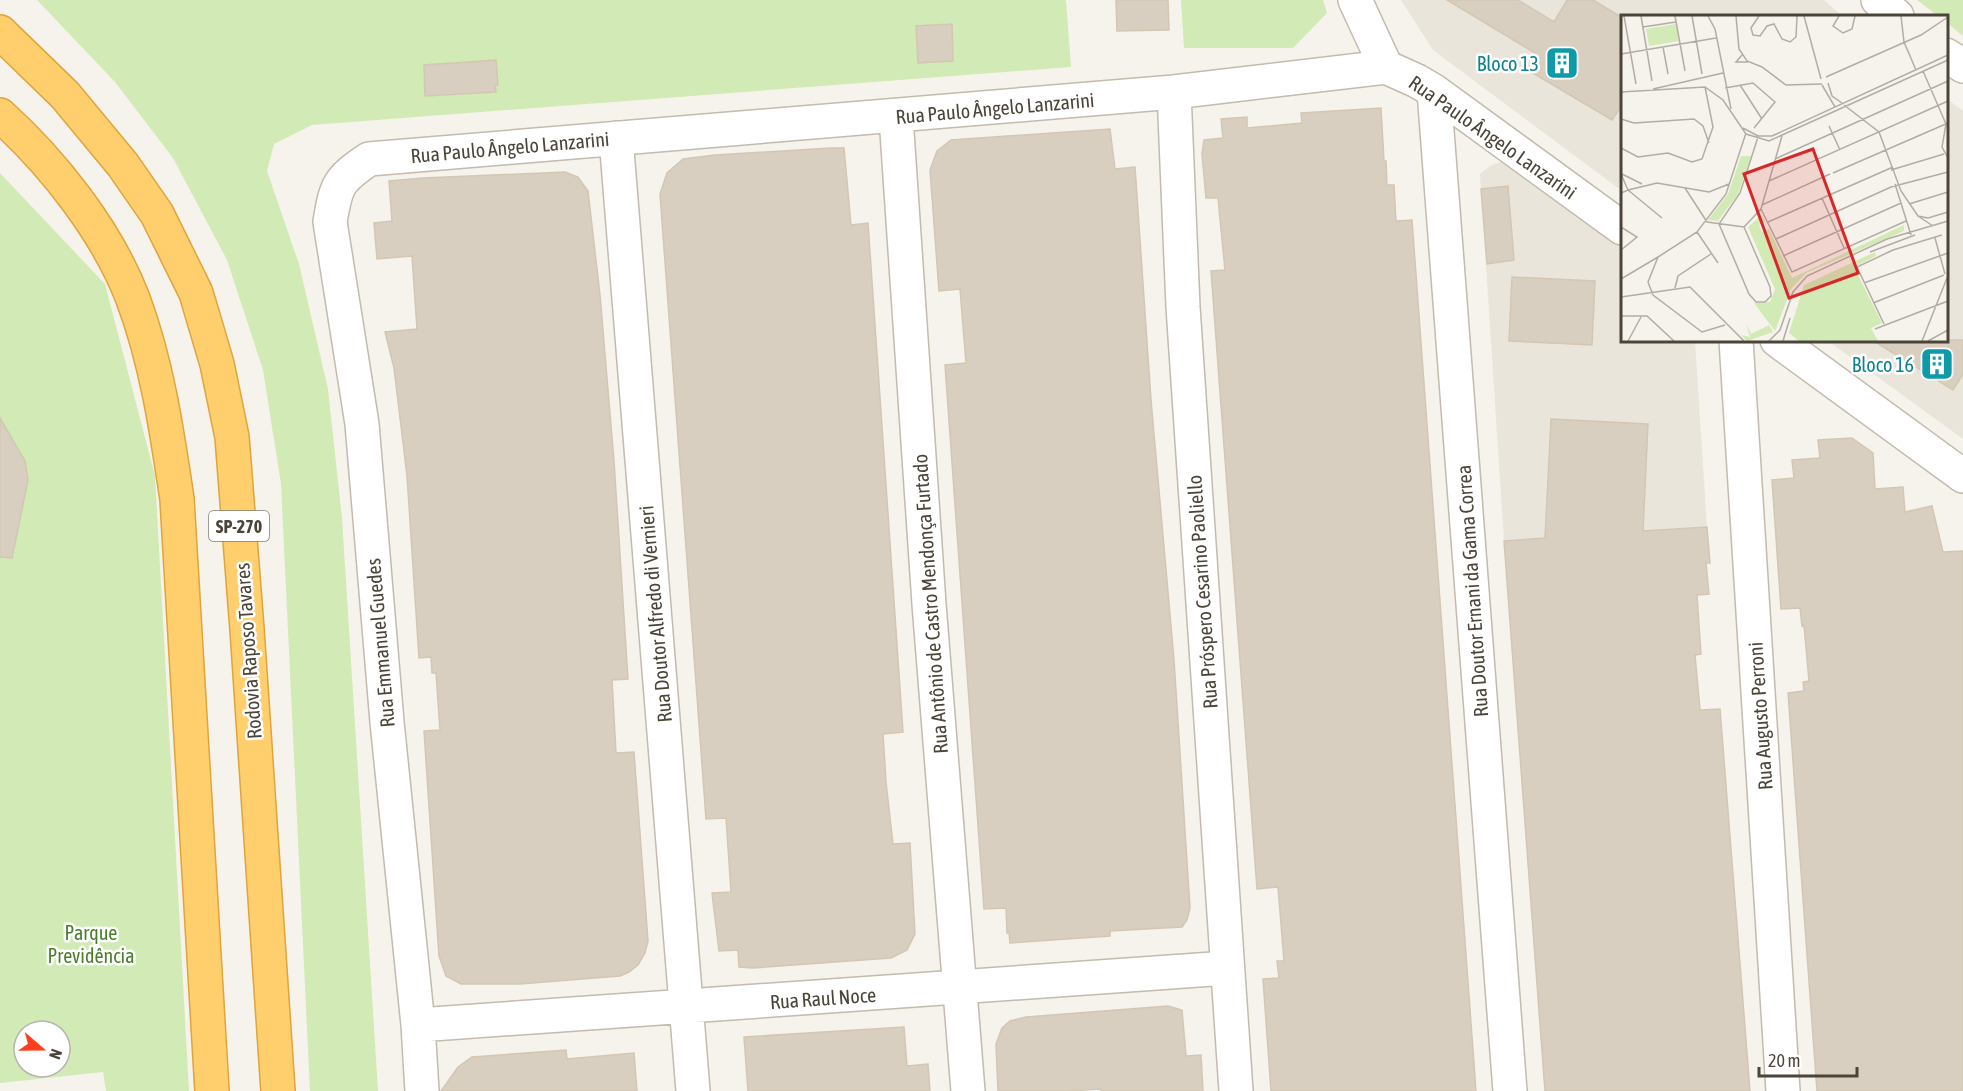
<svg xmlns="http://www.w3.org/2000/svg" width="1963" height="1091" font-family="'Asap Condensed',sans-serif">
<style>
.residential{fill:#eae5da}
.green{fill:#d2eab5;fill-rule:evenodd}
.building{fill:#d8cfc1;stroke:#d3c7b4;stroke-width:1.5}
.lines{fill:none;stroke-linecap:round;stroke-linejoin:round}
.minor-casing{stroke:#c2bbae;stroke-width:36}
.highway-casing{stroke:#e0a43c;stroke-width:36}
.minor{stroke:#fff;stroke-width:33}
.highway{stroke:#ffcf6e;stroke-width:33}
.labels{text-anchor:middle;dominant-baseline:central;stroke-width:5;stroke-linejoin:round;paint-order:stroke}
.shield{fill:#fff;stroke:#817c74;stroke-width:1.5}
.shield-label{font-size:18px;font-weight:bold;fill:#4b4439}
.culture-label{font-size:20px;fill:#0d838f;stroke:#fff;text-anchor:end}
.street-label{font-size:20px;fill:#4b4439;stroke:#fff}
.park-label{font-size:20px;fill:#4a7f2a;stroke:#fff}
.inset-road{fill:none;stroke:#b2ada4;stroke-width:1.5}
.view{fill:#d62828;fill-opacity:0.15;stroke:#d62828;stroke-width:3}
.inset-edge{fill:none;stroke:#4b4439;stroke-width:3}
</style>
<rect width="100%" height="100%" fill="#f6f3ec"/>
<path class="residential" d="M1401,0H1824L1842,16H1622V191L1433,50Z
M1947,99L1963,111V439L1828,341L1946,340Z
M1503,161L1622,246V340L1695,341L1707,527L1504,541L1480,174L1490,166Z"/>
<path class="green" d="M37,0H1066L1071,67L312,125L274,144L267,171L299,264L328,389L342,518L378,1091H310L281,484L263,370L227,260L173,158L115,82Z
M1181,0H1323L1327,13L1293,48H1184Z
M1917,0H1963V36L1947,23L1946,16H1938Z
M0,173L105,284L155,476L189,1091H106L103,1072L0,1083ZM24,1031H60V1067H24Z"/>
<path class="building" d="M1116,0H1168L1169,30L1117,31Z
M1447,0H1518L1554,22L1567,0H1593L1623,18V104L1612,120L1526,69L1535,53Z
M952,24L953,61L918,63L916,26Z
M496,60L498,85H495L496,92L425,96L424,65Z
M1381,108L1384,161H1386L1387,185H1394L1396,221L1412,220L1476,1091H1271L1263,979L1279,978L1277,961H1284L1278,887L1257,889L1211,271L1225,270L1218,198H1206L1202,154L1204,140L1223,138L1221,119L1247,117V128L1302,123L1301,113Z
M1110,129L1115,169L1135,167L1151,400L1174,660L1190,908L1187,920L1182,927L1110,931V936L1010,943L1009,932L1007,933L1006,908L984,909L945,365L966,363L960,289L939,291L930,170L937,151L951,140Z
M830,148H844L851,225L868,223L903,732L883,734L886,782L893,844L910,843L915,934L907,950L891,958L752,968L739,967L738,950L719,951L712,893L731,892L726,818L706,819L660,194L667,173L683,159L715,155Z
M565,172L578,177L588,191L600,295L614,461L628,679L612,680L616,753L634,752L648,941L645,953L638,965L629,972L620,976L520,984H461L446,976L439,956L424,731L440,730L436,673H432L431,657L419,658L407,476L394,368L385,332L417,329L412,256L377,259L374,223L392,221L389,181L423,178Z
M1508,186L1514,260L1487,264L1481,189Z
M1512,277L1595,281L1592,345L1509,341Z
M1872,340H1963V374L1953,390Z
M0,418L25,461L28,480L12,558L0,557Z
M1551,419L1648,424L1643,531L1707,527L1710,563H1706L1709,594L1697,595L1701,654L1695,655L1700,710L1720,709L1750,1091H1545L1504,541L1545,538Z
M1852,438L1873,453L1875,489L1903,487L1905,512L1932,506L1943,552L1963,551V1091H1817L1788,693L1804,691L1803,682L1809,681L1804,625L1802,626L1800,608L1781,609L1772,480L1794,478L1792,460L1820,458L1818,440Z
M1168,1006L1182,1010L1186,1056L1201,1055L1203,1091H1101V1089L1067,1091H998L996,1044L1002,1028L1010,1021L1026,1017Z
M904,1027L907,1066L928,1064L930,1091H748L744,1037Z
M566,1050L567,1059L634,1053L637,1091H441L458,1067L472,1057Z"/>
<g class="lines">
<defs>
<path id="minor" d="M1355,0L1386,67
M1878,0L1897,16
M1946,55L1963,66
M1434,91L1510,1091
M1174,92L1183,307L1236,1091
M896,117L929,604L968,1091
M616,138L693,1091
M1736,340L1783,1091
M1777,340L1963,476
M418,1025L1227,968
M422,1091L418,1025L387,722L362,424L330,222C336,185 338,180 369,159L1174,92L1386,67L1417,81L1434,91L1622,228"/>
<path id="highway" d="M0,32L65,95L123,165L157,214L196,293L217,364L232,437L247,629L278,1091
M0,115C53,163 107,231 133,299C157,363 167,432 177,499L212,1091"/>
</defs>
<use href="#minor" class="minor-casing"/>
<use href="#highway" class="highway-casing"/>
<use href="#minor" class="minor"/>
<use href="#highway" class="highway"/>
</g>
<defs>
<symbol id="building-square" viewBox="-11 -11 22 22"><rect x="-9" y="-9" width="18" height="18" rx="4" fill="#0f9aa8" stroke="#fff"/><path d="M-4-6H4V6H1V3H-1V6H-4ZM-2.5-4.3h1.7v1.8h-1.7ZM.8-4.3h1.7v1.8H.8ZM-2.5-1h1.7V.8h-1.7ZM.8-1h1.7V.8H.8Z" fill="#fff"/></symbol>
</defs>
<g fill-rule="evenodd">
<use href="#building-square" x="1543" y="44" width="38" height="38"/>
<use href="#building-square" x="1918" y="345" width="38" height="38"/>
</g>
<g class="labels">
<rect class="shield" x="209" y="511" width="60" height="30" rx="4.5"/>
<g class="shield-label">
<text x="239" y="526">SP-270</text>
</g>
<g class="culture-label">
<text x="1539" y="63">Bloco 13</text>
<text x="1914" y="364">Bloco 16</text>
</g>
<g class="street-label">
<text transform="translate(995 108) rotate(-5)">Rua Paulo Ângelo Lanzarini</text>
<text transform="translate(1493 137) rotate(35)">Rua Paulo Ângelo Lanzarini</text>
<text transform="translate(510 147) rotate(-5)">Rua Paulo Ângelo Lanzarini</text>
<text transform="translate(1472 591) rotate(-94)">Rua Doutor Ernani da Gama Correa</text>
<text transform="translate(1202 592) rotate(-94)">Rua Próspero Cesarino Paoliello</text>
<text transform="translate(930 604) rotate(-94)">Rua Antônio de Castro Mendonça Furtado</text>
<text transform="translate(655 614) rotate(-95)">Rua Doutor Alfredo di Vernieri</text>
<text transform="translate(380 643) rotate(-95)">Rua Emmanuel Guedes</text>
<text transform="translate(248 651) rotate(-94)">Rodovia Raposo Tavares</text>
<text transform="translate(1760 716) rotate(-94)">Rua Augusto Perroni</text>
<text transform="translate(823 998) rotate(-4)">Rua Raul Noce</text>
</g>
<g class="park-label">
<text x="91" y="932">Parque<tspan x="91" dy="23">Previdência</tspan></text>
</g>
</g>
<g transform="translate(1621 15)">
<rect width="327" height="327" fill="#f6f3ec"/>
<path d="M55,9L58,26L28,31L25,14ZM120,141H130L117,179L97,206L87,205L107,179ZM141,200L144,207L138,210L141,217L148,214L171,263L283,210V216L185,258L170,274L154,316L133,288L149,287L154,274L127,212ZM254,237L255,241L233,252L261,308L250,313L257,326H178L168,318L183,270ZM125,308L130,319L148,310L152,317L126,326L120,320L129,322Z" fill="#d2eab5"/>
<path class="inset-road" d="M3,1L15,69M20,1L31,66M54,1L64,56M71,1L81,59M87,1L94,14L110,94M115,1L118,34L126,46L141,52L165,70L201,69M138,1L130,13L132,20L139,21L146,11L153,9L161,24L169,27L175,22L176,1M183,1L200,64M218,1L212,11L222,18L231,14L234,1M280,1L283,27L295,55M22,12L55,7M42,32L47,59M0,39L95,23M121,40L115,47H127M302,56L325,109L321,132L327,143M205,62L300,20L327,2M207,68L211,81L221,88M119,70L141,104M201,70L214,92M104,73L132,68L154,87L133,113M32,74L102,58M0,77L84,72L102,85L125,119L148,126L327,45M223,90L258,117L280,176L297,201L307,203L327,197M0,104L13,108L73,104L82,111L88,128M208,111L219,135M122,113L137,121H151L327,40M161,121L140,194L171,257L285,206M0,133L17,142L47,138L71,147L81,144L92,112L84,72M154,144L327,66M270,155L323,139M212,158L327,108M0,159L7,175L36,168L88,177L108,169M1,159L21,169M148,166L327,86M274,169L290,220M64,173L86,207L123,212L140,194M0,178L7,175L41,203M201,183L223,233M288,189L327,177M141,190L209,159M297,201L312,211M147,207L272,152M0,212L16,222L0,235M123,212L149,272L150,281L144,287H135L128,279L98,209L119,178L137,122M76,217L97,248M314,223L324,259M155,224L270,172L327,157M249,237L294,220M162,241L280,188M0,264L37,242M243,268L327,238M54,273L57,261L90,239M0,282L69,272L123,326M252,288L323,260M0,301H26L53,326M263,309L236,252L272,235L321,220M104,310L81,317L32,280L27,267L37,242L76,217L105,179L125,118M254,314L327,286M7,326L20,302M148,326L159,315L172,277L186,261L266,224L327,206M162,326L169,303M301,326L326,263M307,326L327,315"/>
<path class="view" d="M192,134L237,258L168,283L123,159Z"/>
<rect width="327" height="327" class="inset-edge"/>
</g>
<g transform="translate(42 1049) rotate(110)"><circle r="28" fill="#ffffff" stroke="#b7b4b0" stroke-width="1.5"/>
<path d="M0-4.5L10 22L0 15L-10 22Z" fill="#fc3f1d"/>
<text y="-9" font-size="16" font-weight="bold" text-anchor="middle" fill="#4b4439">N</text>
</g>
<path d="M1759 1067v9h98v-9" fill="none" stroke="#4b4439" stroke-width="3"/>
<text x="1768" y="1067" font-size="18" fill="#4b4439" stroke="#ffffff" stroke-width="4.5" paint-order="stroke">20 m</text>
</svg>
